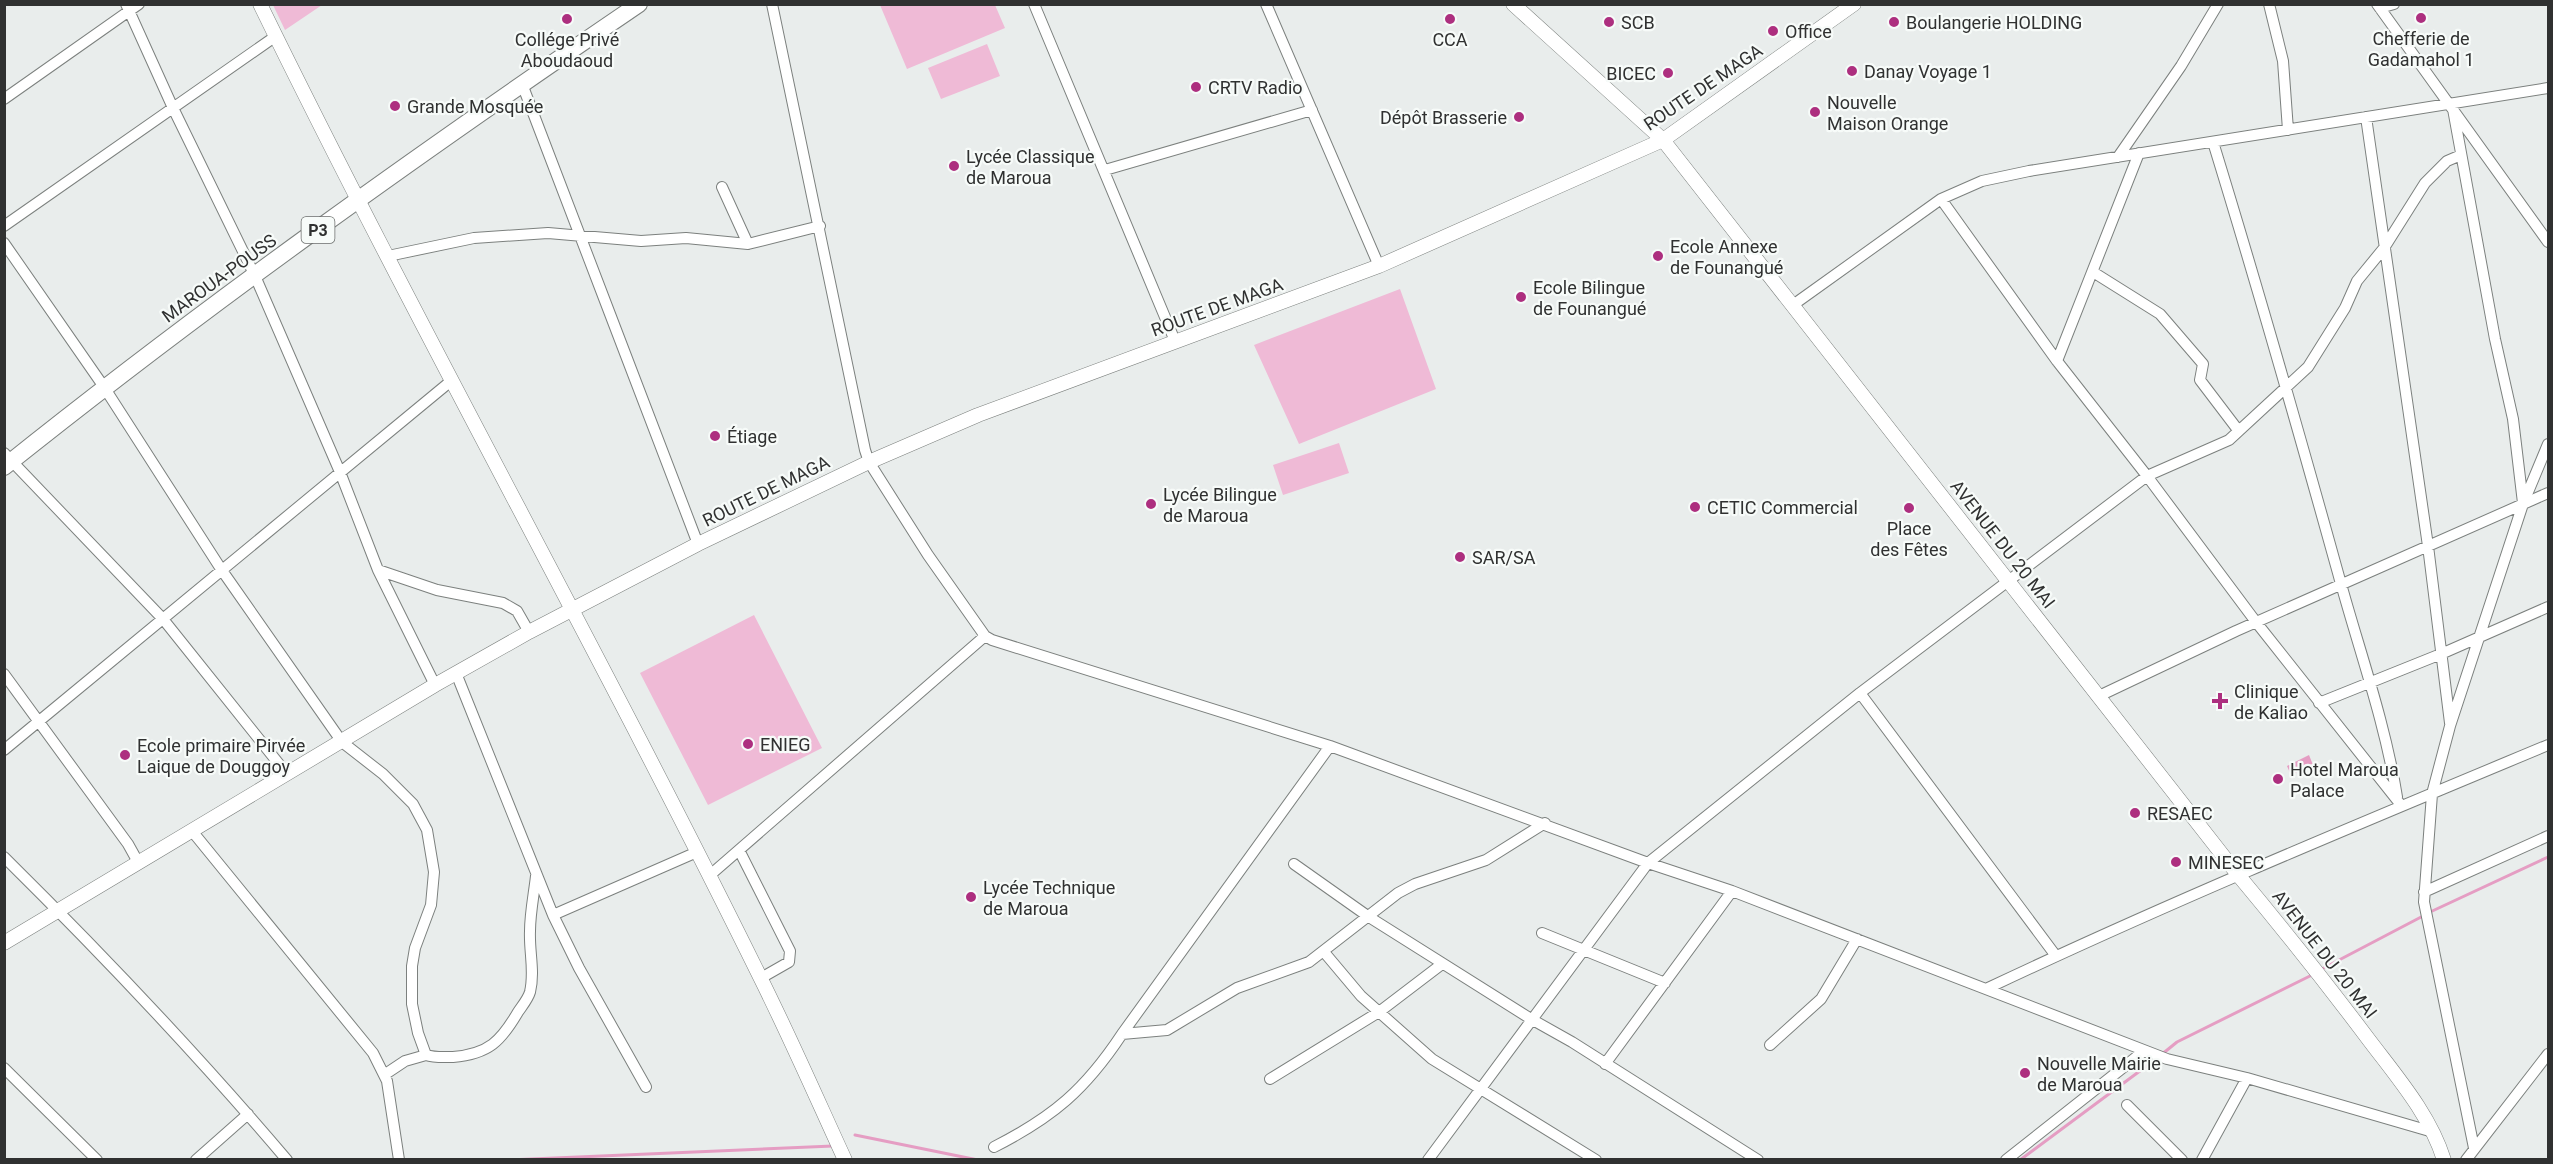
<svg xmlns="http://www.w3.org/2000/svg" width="2553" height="1164" font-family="Roboto,sans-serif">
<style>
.green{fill:#efbad6}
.water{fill:#e59dc3}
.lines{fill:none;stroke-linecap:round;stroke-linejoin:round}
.stream{stroke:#e59dc3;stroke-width:3}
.street-casing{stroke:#7c807e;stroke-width:12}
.secondary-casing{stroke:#7c807e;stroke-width:15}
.primary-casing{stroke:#7c807e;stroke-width:18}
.street{stroke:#fff;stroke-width:10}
.secondary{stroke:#fff;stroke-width:14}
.primary{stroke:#fff;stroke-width:16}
.poi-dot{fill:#ad2f7f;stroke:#f7fbf9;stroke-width:2}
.labels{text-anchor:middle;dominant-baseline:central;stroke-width:4.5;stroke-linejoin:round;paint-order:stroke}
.shield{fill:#f7fbf9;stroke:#6c6e6d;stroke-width:1.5}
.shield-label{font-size:16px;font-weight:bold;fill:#303131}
.poi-label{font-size:18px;fill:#303131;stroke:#f7fbf9;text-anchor:start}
.street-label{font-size:18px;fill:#303131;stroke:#f7fbf9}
</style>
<rect width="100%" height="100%" fill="#e9edec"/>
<path class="green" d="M273,5H322L285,30Z
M880,5H995L1005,28L907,69Z
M987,44L1000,76L941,99L928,68Z
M1400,289L1436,389L1299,444L1254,345Z
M1339,443L1349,473L1283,495L1273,465Z
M754,615L822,748L708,805L640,673Z"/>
<path class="water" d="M2309,755L2313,765L2291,775L2287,766Z"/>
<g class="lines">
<path class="stream" d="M2428,913L2548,857
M2320,970L2423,916
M2161,1055L2177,1042L2314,974
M855,1135L978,1160
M508,1160L833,1146
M2020,1160L2156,1059"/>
<defs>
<path id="street" d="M126,4L173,108L255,276L340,472L378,570L435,685
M772,4L865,450L869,462L928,555L985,636L992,640L1330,746L1648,863L1732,891L2167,1059L2247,1078L2433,1132
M1034,4L1175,341
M1266,4L1379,266
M2269,4L2283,61L2288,130
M2377,4L2548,242
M2380,8L2394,4
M522,84C582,237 638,391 698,544
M4,99L139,4
M2453,109L2495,339L2513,419L2523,503
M2366,117L2428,546L2450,723
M2213,142C2257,285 2298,429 2338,573C2358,647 2385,721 2397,797
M2118,157L2181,66L2218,4
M1105,170L1312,110
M722,187L748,244
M1941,199L2057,361L2147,476L2256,622L2401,805
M4,226L276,36
M4,243L104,387L221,569L342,742L383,774L413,804L427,830L434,872L431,905L415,948L412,966V1004L418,1033L426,1055L405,1061L384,1075
M388,256L474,238L548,233L641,241L686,238L748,244L820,226
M2093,272L2160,314L2203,364L2200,380L2238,430
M1793,305L1941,199L1982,181L2029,171L2548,88
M2057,361L2139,153
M4,453L163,619L287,774
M378,570L437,590L503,603L517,611L529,632
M456,673L553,915L579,968L646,1087
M4,674L128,844L138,862
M1860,693L2056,956
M2099,696L2236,631L2548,493
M2319,703L2441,654L2548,607
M1330,746L1122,1034L1167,1030L1237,988L1309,962L1398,893L1415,884L1486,860L1545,823
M4,750L451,381
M192,831L373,1053L387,1081L399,1160
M739,850L790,951L789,962L761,978
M4,857C102,954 198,1055 287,1160
M1294,864L1369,917L1531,1019L1572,1042L1758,1160
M709,876L985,636
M2424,892L2548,836
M553,915L697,852
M1542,933L1665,983
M1324,952L1361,996L1432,1059L1596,1160
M1988,988C2172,901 2361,823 2548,745
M1770,1045L1821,999L1857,939
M426,1055C435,1058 444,1057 453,1057C489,1054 501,1041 518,1012C522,1006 528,999 530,992C535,971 529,952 530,931C530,913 534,894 536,876
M1605,1064L1732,891
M4,1068L97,1160
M1270,1079L1379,1012L1442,964
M2127,1105L2182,1160
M994,1147C1053,1117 1085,1090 1122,1034
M2474,1148L2424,902L2432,794L2450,726L2523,504L2548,444
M196,1160L248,1114
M1428,1160L1648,863L1860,693L2147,476L2229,440L2308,367L2345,308L2357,281L2384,248L2425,183L2447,161L2461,155
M2006,1160L2144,1051
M2202,1160L2247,1078
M2466,1160L2548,1054"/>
<path id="secondary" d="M260,4C420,332 599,650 760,977C790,1037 817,1099 845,1160
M1513,4L1663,140L2239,876C2284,930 2327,984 2369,1040C2397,1077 2430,1115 2444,1160
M4,943L435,685L529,632L698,544L869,462L978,415L1379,266L1663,140L1854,4"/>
<path id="primary" d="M4,467C209,303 423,151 639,4"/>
</defs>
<use href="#street" class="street-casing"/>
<use href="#secondary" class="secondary-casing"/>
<use href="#primary" class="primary-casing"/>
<use href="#street" class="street"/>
<use href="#secondary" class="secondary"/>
<use href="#primary" class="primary"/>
</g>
<g class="poi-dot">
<circle cx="2421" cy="18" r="6"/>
<circle cx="567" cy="19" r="6"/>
<circle cx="1450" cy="19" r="6"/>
<circle cx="1609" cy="22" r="6"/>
<circle cx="1894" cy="22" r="6"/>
<circle cx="1773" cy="31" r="6"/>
<circle cx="1852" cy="71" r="6"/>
<circle cx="1668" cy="73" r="6"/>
<circle cx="1196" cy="87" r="6"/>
<circle cx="395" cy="106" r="6"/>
<circle cx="1815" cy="112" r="6"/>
<circle cx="1519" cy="117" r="6"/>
<circle cx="954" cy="166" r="6"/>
<circle cx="1658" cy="256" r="6"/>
<circle cx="1521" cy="297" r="6"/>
<circle cx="715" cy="436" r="6"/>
<circle cx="1151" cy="504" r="6"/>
<circle cx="1695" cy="507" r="6"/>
<circle cx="1909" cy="508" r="6"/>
<circle cx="1460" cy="557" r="6"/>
<path d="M2217 692h6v6h6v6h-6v6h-6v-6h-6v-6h6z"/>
<circle cx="748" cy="744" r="6"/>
<circle cx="125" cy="755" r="6"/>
<circle cx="2278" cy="779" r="6"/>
<circle cx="2135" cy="813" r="6"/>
<circle cx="2176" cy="862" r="6"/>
<circle cx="971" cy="897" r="6"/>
<circle cx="2025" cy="1073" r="6"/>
</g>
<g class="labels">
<rect class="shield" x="301.5" y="217" width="33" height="26" rx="4.5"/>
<g class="shield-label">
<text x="318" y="230">P3</text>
</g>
<g class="poi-label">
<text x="1621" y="22">SCB</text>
<text x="1906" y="22">Boulangerie HOLDING</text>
<text x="1785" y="31">Office</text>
<text x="2421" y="38" text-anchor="middle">Chefferie de<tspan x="2421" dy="21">Gadamahol 1</tspan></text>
<text x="567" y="39" text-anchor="middle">Collége Privé<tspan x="567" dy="21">Aboudaoud</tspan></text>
<text x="1450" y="39" text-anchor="middle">CCA</text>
<text x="1864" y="71">Danay Voyage 1</text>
<text x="1656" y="73" text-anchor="end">BICEC</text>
<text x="1208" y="87">CRTV Radio</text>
<text x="1827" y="102">Nouvelle<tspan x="1827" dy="21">Maison Orange</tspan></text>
<text x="407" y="106">Grande Mosquée</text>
<text x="1507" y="117" text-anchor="end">Dépôt Brasserie</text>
<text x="966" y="156">Lycée Classique<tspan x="966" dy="21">de Maroua</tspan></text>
<text x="1670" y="246">Ecole Annexe<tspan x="1670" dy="21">de Founangué</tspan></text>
<text x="1533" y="287">Ecole Bilingue<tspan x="1533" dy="21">de Founangué</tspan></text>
<text x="727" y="436">Étiage</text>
<text x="1163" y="494">Lycée Bilingue<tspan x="1163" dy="21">de Maroua</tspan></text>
<text x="1707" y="507">CETIC Commercial</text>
<text x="1909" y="528" text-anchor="middle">Place<tspan x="1909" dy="21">des Fêtes</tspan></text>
<text x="1472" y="557">SAR/SA</text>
<text x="2234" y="691">Clinique<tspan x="2234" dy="21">de Kaliao</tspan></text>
<text x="760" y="744">ENIEG</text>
<text x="137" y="745">Ecole primaire Pirvée<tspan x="137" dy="21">Laique de Douggoy</tspan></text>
<text x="2290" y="769">Hotel Maroua<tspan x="2290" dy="21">Palace</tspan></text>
<text x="2147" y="813">RESAEC</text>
<text x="2188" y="862">MINESEC</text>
<text x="983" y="887">Lycée Technique<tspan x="983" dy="21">de Maroua</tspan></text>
<text x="2037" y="1063">Nouvelle Mairie<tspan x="2037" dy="21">de Maroua</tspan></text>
</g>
<g class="street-label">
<text transform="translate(1703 87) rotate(-34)">ROUTE DE MAGA</text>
<text transform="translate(219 278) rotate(-36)">MAROUA-POUSS</text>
<text transform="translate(1217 307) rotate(-20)">ROUTE DE MAGA</text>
<text transform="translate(766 491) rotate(-26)">ROUTE DE MAGA</text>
<text transform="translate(2003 544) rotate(52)">AVENUE DU 20 MAI</text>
<text transform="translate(2325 954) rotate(52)">AVENUE DU 20 MAI</text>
</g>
</g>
<rect width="2553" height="1164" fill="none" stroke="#303131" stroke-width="12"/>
</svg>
